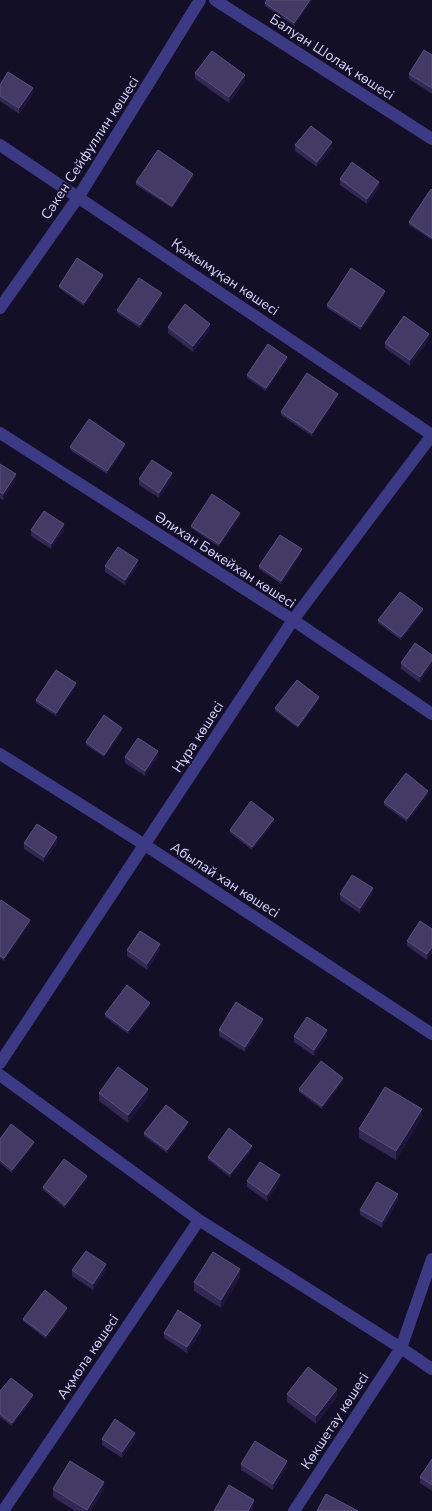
<svg xmlns="http://www.w3.org/2000/svg" width="432" height="1511" font-family="'Nunito Sans',sans-serif">
<style>
.lines{fill:none;stroke-linecap:round;stroke-linejoin:round}
.minor{stroke:#3d3a85;stroke-width:12}
.wall{fill:#312854}
.shaded-wall{fill:#1d163a}
.building{fill:#433a66;stroke:#5a527e}
.labels{text-anchor:middle;dominant-baseline:central;stroke-width:4;stroke-linejoin:round;paint-order:stroke}
.street-label{font-size:14px;fill:#d9d4ff;stroke:#130f26}
</style>
<rect width="100%" height="100%" fill="#130f26"/>
<g class="lines">
<path class="minor" d="M215,0L432,139
M0,145L432,435
M0,308L79,196L200,0
M0,433L293,620L432,714
M0,754L145,845L432,1034
M0,1063L293,620L432,435
M0,1075L199,1220L401,1348L432,1369
M3,1511L199,1220
M294,1511L401,1348L432,1259"/>
</g>
<path class="wall" d="M267,0H312L294,26L265,6V3Z
M432,55V94L409,79V74Z
M195,73L245,81L229,103L195,79Z
M0,85L33,94L19,114L0,101Z
M295,145L332,148L317,167L295,151Z
M193,177L172,208L136,185V182Z
M340,179L379,188L367,204L340,185Z
M432,190V240L409,225V222Z
M103,278L84,306L59,288V286Z
M385,294L361,330L327,308V305Z
M162,296L140,328L117,313V310Z
M168,327L210,330L193,352L168,333Z
M429,339L410,366L385,348V343Z
M287,360L266,391L247,378V375Z
M338,397L312,436L281,415V412Z
M70,447H125L107,474L70,450Z
M0,464L16,480L3,500L0,498Z
M139,479H172L159,498L139,485Z
M240,516L219,547L191,528V526Z
M31,530H64L51,549L31,536Z
M302,552L281,584L259,569V566Z
M105,566H138L125,585L105,572Z
M423,612L401,640L378,623V620Z
M432,655L420,683L401,669V663Z
M76,686L56,716L36,703V700Z
M319,700L298,728L275,711V708Z
M122,731L104,757L86,745V742Z
M125,757H158L145,776L125,763Z
M428,794L407,822L384,805V802Z
M274,822L252,850L230,833V830Z
M24,843H57L44,862L24,849Z
M340,894H373L360,913L340,900Z
M0,902L30,923L4,961L0,958Z
M432,929L427,960L407,946V941Z
M127,950H160L147,970L127,956Z
M150,1006L128,1034L105,1017V1014Z
M263,1024L245,1052L219,1036V1030Z
M294,1036H327L314,1056L294,1042Z
M343,1081L322,1109L299,1092V1089Z
M99,1093L148,1097L128,1123L99,1101Z
M422,1117L396,1160L359,1138V1129Z
M188,1125L167,1153L144,1136V1133Z
M0,1139L34,1144L12,1173L0,1163Z
M252,1149L230,1177L208,1160V1157Z
M87,1179L65,1208L43,1190V1187Z
M247,1181H280L267,1201L247,1187Z
M398,1200L382,1228L360,1215V1210Z
M72,1270H106L93,1290L72,1276Z
M240,1277L221,1308L194,1291V1282Z
M67,1311L46,1339L23,1321V1319Z
M201,1331L187,1353L164,1338V1333Z
M0,1391L33,1398L12,1426L0,1417Z
M287,1394L337,1397L316,1424L287,1402Z
M102,1439H135L122,1458L102,1445Z
M432,1459V1491L420,1483V1477Z
M241,1464L287,1467L273,1490L241,1470Z
M53,1489L104,1490L91,1511H75L53,1497Z"/>
<path class="shaded-wall" d="M310,0H312L294,26V23Z
M245,75V81L229,103V97Z
M33,88V94L19,114V108Z
M332,142V148L317,167V162Z
M193,174V177L172,208V206Z
M379,182V188L367,204V199Z
M103,275V278L84,306V303Z
M385,291V294L361,330V327Z
M162,293V296L140,328V325Z
M210,324V330L193,352V346Z
M429,334V339L410,366V360Z
M287,357V360L266,391V388Z
M338,394V397L312,436V433Z
M125,444V447L107,474V471Z
M172,473V479L159,498V493Z
M16,474V480L3,500V494Z
M240,513V516L219,547V544Z
M64,524V530L51,549V544Z
M302,549V552L281,584V581Z
M138,560V566L125,585V580Z
M423,609V612L401,640V637Z
M432,660V666L420,683V677Z
M76,683V686L56,716V713Z
M319,697V700L298,728V726Z
M122,728V731L104,757V755Z
M158,751V757L145,776V771Z
M428,791V794L407,822V819Z
M274,819V822L252,850V847Z
M57,837V843L44,862V857Z
M373,888V894L360,913V908Z
M30,920V923L4,961V958Z
M160,944V950L147,970V964Z
M432,947V953L427,960V954Z
M150,1003V1006L128,1034V1031Z
M263,1019V1024L245,1052V1047Z
M327,1030V1036L314,1056V1050Z
M343,1078V1081L322,1109V1106Z
M148,1089V1097L128,1123V1115Z
M422,1109V1117L396,1160V1151Z
M188,1122V1125L167,1153V1150Z
M34,1142V1144L12,1173V1170Z
M252,1146V1149L230,1177V1174Z
M280,1175V1181L267,1201V1195Z
M87,1176V1179L65,1208V1205Z
M398,1194V1200L382,1228V1222Z
M106,1264V1270L93,1290V1284Z
M240,1269V1277L221,1308V1300Z
M67,1308V1311L46,1339V1336Z
M201,1325V1331L187,1353V1347Z
M337,1389V1397L316,1424V1416Z
M33,1395V1398L12,1426V1423Z
M135,1433V1439L122,1458V1452Z
M287,1461V1467L273,1490V1484Z
M104,1482V1490L91,1511H87Z
M254,1500V1506L252,1511H248Z"/>
<path class="building" d="M267,0H310L294,23L265,3Z
M424,50L432,55V88L409,74Z
M212,51L245,75L229,97L195,73Z
M8,72L33,88L19,108L0,96V85Z
M311,126L332,142L317,162L295,145Z
M158,150L193,174L172,206L136,182Z
M352,162L379,182L367,199L340,179Z
M431,189L432,190V238L409,222Z
M77,258L103,275L84,303L59,286Z
M351,268L385,291L361,327L327,305Z
M139,278L162,293L140,325L117,310Z
M185,304L210,324L193,346L168,327Z
M404,316L429,334L410,360L385,343Z
M268,344L287,357L266,388L247,375Z
M307,373L338,394L312,433L281,412Z
M89,419L125,444L107,471L70,447Z
M152,460L172,473L159,493L139,479Z
M0,464L16,474L3,494L0,492Z
M212,494L240,513L219,544L191,526Z
M44,511L64,524L51,544L31,530Z
M280,535L302,549L281,581L259,566Z
M118,547L138,560L125,580L105,566Z
M400,592L423,609L401,637L378,620Z
M415,643L432,655V660L420,677L401,663Z
M56,670L76,683L56,713L36,700Z
M297,680L319,697L298,726L275,708Z
M104,715L122,728L104,755L86,742Z
M138,738L158,751L145,771L125,757Z
M406,773L428,791L407,819L384,802Z
M251,801L274,819L252,847L230,830Z
M37,824L57,837L44,857L24,843Z
M352,875L373,888L360,908L340,894Z
M1,900L30,920L4,958L0,956V902Z
M420,921L432,929V947L427,954L407,941Z
M140,931L160,944L147,964L127,950Z
M127,985L150,1003L128,1031L105,1014Z
M236,1002L263,1019L245,1047L219,1030Z
M307,1017L327,1030L314,1050L294,1036Z
M321,1061L343,1078L322,1106L299,1089Z
M118,1067L148,1089L128,1115L99,1093Z
M385,1087L422,1109L396,1151L359,1129Z
M166,1105L188,1122L167,1150L144,1133Z
M11,1124L34,1142L12,1170L0,1160V1139Z
M229,1128L252,1146L230,1174L208,1157Z
M64,1159L87,1176L65,1205L43,1187Z
M260,1162L280,1175L267,1195L247,1181Z
M377,1182L398,1194L382,1222L360,1210Z
M86,1251L106,1264L93,1284L72,1270Z
M213,1252L240,1269L221,1300L194,1282Z
M45,1290L67,1308L46,1336L23,1319Z
M178,1310L201,1325L187,1347L164,1333Z
M308,1367L337,1389L316,1416L287,1394Z
M11,1378L33,1395L12,1423L0,1414V1391Z
M115,1419L135,1433L122,1452L102,1439Z
M255,1441L287,1461L273,1484L241,1464Z
M432,1459V1485L420,1477Z
M70,1461L104,1482L87,1510L53,1489Z
M229,1485L254,1500L248,1511H214Z
M326,1494L358,1511H317Z"/>
<g class="labels">
<g class="street-label">
<text transform="translate(332 57) rotate(33)">Балуан Шолақ көшесі</text>
<text transform="translate(90 148) rotate(-57)">Сәкен Сейфуллин көшесі</text>
<text transform="translate(225 277) rotate(34)">Қажымұқан көшесі</text>
<text transform="translate(225 560) rotate(33)">Әлихан Бөкейхан көшесі</text>
<text transform="translate(198 737) rotate(-57)">Нұра көшесі</text>
<text transform="translate(225 880) rotate(33)">Абылай хан көшесі</text>
<text transform="translate(88 1357) rotate(-56)">Ақмола көшесі</text>
<text transform="translate(335 1421) rotate(-57)">Көкшетау көшесі</text>
</g>
</g>
</svg>
